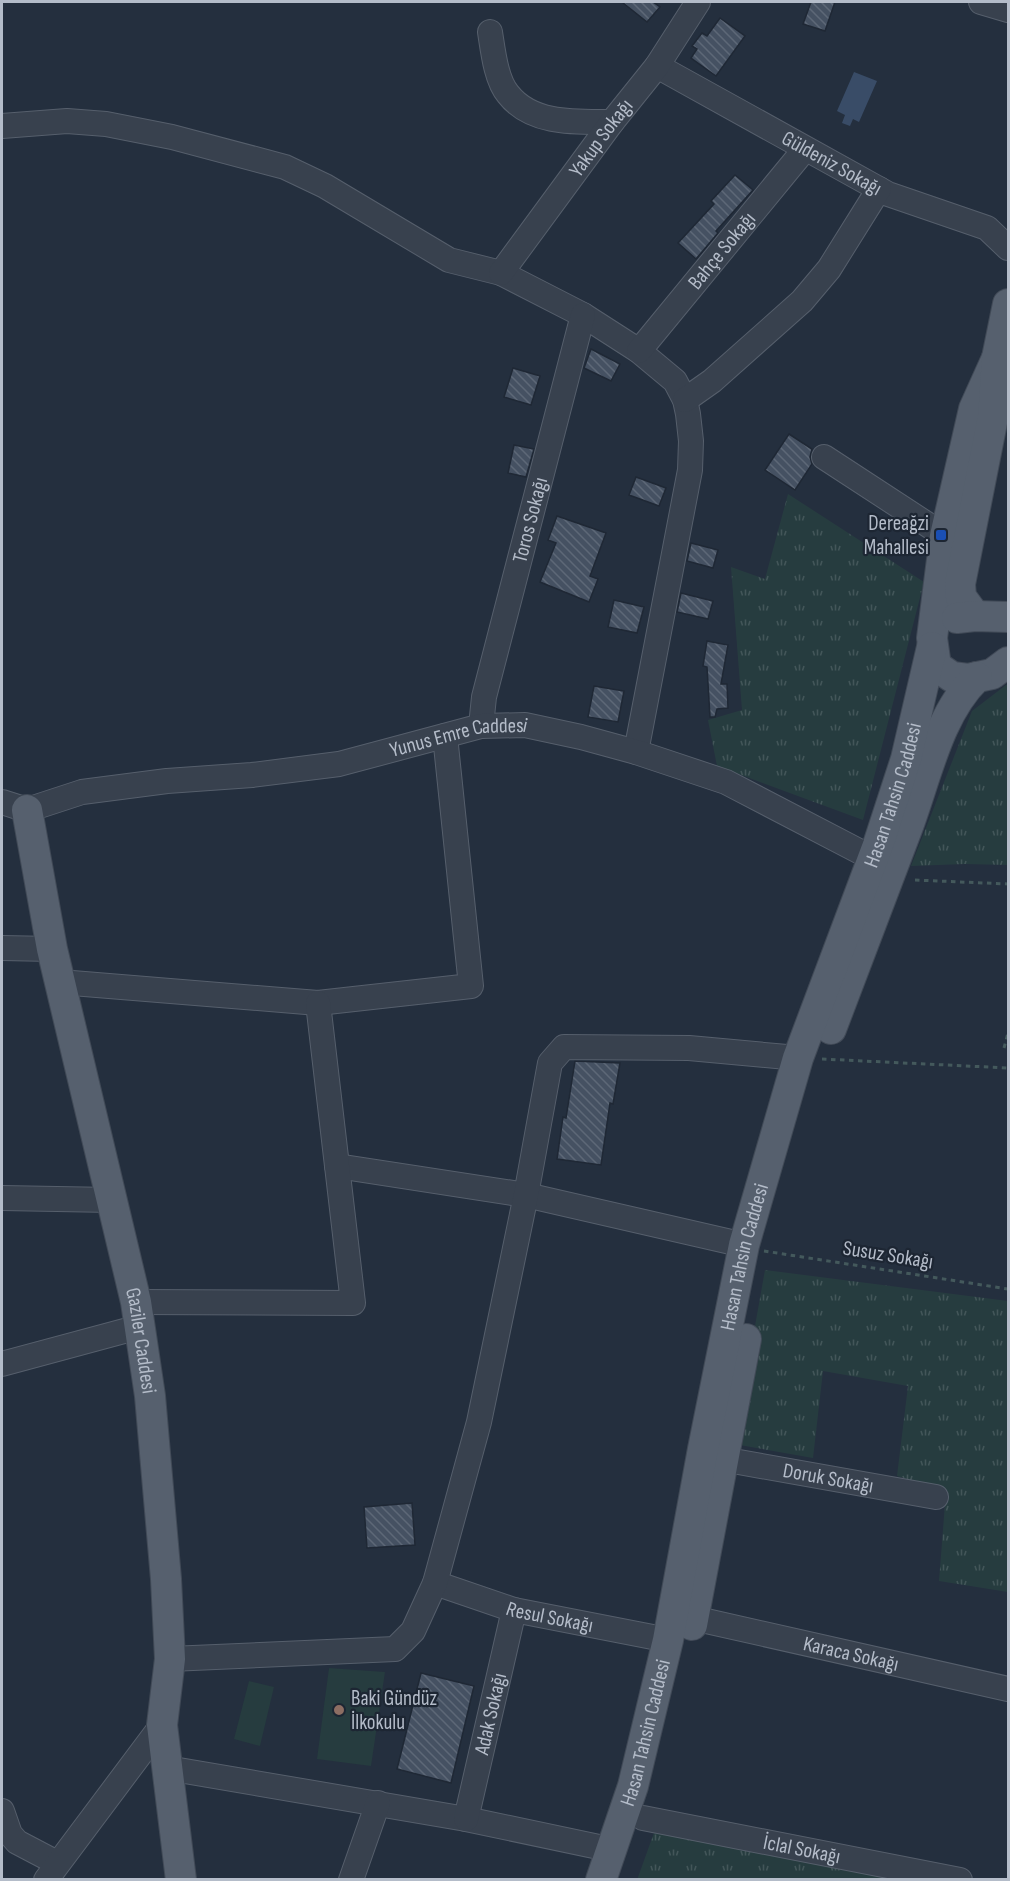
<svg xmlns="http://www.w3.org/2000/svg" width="1010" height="1881" font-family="'Sofia Sans Condensed',sans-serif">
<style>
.grass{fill:url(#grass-tufts)}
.garden{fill:#263c3f}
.water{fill:#394c67}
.building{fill:url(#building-back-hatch);stroke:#1f2835;stroke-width:1.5}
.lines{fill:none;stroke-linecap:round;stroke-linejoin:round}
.minor-casing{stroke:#565f6c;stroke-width:26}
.major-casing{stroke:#414a57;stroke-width:32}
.path{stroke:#44595c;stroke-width:3;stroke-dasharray:4.5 4.5;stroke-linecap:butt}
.minor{stroke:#38414e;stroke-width:24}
.major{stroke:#56606e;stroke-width:30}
.transit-dot{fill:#1a4fb4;stroke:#1d2633;stroke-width:2}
.education-dot{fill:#8d6e63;stroke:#1d2633;stroke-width:2}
.labels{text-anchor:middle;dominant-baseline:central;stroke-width:4.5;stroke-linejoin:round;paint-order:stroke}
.street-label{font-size:21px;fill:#b4bcc9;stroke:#1d2633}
.poi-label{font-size:21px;fill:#b4bcc9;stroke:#1d2633;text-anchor:end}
</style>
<defs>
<pattern id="grass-tufts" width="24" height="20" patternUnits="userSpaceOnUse" patternTransform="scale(1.5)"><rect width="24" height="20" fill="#263c3f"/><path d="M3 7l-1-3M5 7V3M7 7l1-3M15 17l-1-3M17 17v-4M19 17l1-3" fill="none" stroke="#435659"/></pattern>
<pattern id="building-back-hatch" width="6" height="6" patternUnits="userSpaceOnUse" patternTransform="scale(1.5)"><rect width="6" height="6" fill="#455162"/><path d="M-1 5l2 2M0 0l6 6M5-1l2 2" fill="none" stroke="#5d6877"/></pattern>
</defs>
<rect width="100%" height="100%" fill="#242f3e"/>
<path class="grass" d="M788,494L924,582L863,820L717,766L708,720L742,710L731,567L765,579Z
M1006,685H1008V865L965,864L911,866L972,711Z
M765,1270L1008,1301V1592L939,1581L946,1491L897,1476L908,1386L823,1371L813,1458L734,1444Z
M655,1830L925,1880H637Z"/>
<path class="garden" d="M329,1668L385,1672L371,1766L317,1759Z
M249,1681L274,1687L260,1746L234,1739Z"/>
<path class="water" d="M854,72L877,81L859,122L853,119L850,126L842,123L845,115L837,111Z"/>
<path class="building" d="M622,2H653L660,7L647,22Z
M811,2H835L825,31L803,24Z
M720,18L745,36L716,76L691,58L697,49L692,46L702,33L707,36Z
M735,175L753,190L716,231L718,233L696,259L678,243L714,204L711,201Z
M591,349L620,364L611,381L584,368Z
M513,368L540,376L531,405L504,397Z
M789,434L812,449L810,457L812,464L795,490L765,470Z
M514,445L534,449L526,477L508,473Z
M636,477L666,488L659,506L629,495Z
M557,516L606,533L590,576L598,579L589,602L540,582L556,543L548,540Z
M691,543L718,550L713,568L687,561Z
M681,593L713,601L708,619L677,612Z
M614,600L644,607L637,633L608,627Z
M707,641L728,645L721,684H727L728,708L717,709L715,717H710L707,667L703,666Z
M594,686L624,691L618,722L588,717Z
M575,1061L620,1063L613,1104L610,1103L601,1165L557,1159L563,1117L566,1118Z
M412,1503L415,1545L367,1548L364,1507Z
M421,1673L474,1686L451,1783L397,1769Z"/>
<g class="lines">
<defs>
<g id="minor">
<path d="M981,2L1008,10"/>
<path d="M490,32C493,51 496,80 508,94C532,125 577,122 612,122"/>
<path id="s1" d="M657,66L888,194L987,228L1008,248"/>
<path d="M2,126L67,121L106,124L172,137L285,167L325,186L449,260L501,273L583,315L639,351L675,381L685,400L688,414L691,441L690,470L636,752"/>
<path id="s2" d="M501,273L612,122L657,66L698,2"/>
<path id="s3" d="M639,351L805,149"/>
<path d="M685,400L712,381L802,301L829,269L879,189"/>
<path d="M824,457L945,536"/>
<path id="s4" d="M481,726L484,697L583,315"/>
<path id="s5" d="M2,802L27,810L82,792L167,781L252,775L339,764L481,726L525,725L581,737L636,752L726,782L872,858"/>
<path d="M2,948L52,949"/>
<path d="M60,982L318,1003L471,986L445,736"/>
<path d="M337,1166L526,1195L744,1245"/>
<path d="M2,1198L112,1200"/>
<path d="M136,1302L353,1303L318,1003"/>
<path d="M2,1364L139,1327"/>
<path id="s6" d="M722,1459L936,1497"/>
<path id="s7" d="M435,1583L514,1610L668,1640"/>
<path id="s8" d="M693,1618L1008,1689"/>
<path d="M170,1659L395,1649L413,1631L435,1583L479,1422L526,1195L550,1063L564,1047L689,1048L798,1058"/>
<path d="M167,1768L466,1819L613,1850"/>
<path d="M2,1811L10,1834L17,1842L57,1863"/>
<path id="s9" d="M643,1818L960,1880"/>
<path id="s10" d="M466,1819L514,1610"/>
<path d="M46,1880L162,1725"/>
<path d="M351,1880L378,1803"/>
</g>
<g id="major">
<path d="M997,358L974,409L945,536L932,638L936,666L952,677L968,679L992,674L1008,662"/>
<path d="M975,616L961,597L960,584L993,417L997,358L1008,304"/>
<path d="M957,618L975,616L1008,617"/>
<path id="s11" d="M27,810L52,949L136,1302L150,1396L166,1579L170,1659L162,1725L181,1880"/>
<path d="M831,1029C856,962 882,896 907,829C926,779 938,714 977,677"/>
<path d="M692,1625L746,1339"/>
<path id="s12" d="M601,1880L633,1786L668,1640L703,1449L744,1245L798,1058L878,845L906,759L932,647"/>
</g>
</defs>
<use href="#minor" class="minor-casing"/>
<use href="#major" class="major-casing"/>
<path class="path" d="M915,880L1008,884
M1004,1048L1008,1033
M822,1059L1008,1068
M764,1251L1008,1289"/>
<use href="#minor" class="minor"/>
<use href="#major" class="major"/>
</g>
<rect class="transit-dot" x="935" y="529" width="12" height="12" rx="3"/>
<circle class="education-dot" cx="339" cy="1710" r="6"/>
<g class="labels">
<g class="street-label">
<text stroke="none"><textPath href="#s2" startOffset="168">Yakup Sokağı</textPath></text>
<text stroke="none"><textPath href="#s1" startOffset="200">Güldeniz Sokağı</textPath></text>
<text stroke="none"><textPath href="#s3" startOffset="130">Bahçe Sokağı</textPath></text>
<text stroke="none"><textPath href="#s4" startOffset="212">Toros Sokağı</textPath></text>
<text stroke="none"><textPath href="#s5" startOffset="466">Yunus Emre Caddesi</textPath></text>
<text stroke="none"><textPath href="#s12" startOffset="1126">Hasan Tahsin Caddesi</textPath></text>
<text transform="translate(888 1255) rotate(9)">Susuz Sokağı</text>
<text stroke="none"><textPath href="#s12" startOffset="640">Hasan Tahsin Caddesi</textPath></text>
<text stroke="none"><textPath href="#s11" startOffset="543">Gaziler Caddesi</textPath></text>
<text stroke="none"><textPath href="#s6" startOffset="108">Doruk Sokağı</textPath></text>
<text stroke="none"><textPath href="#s7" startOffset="120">Resul Sokağı</textPath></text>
<text stroke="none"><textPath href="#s8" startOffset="162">Karaca Sokağı</textPath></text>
<text stroke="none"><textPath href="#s10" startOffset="108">Adak Sokağı</textPath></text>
<text stroke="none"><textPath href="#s12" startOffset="154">Hasan Tahsin Caddesi</textPath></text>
<text stroke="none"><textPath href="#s9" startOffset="162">İclal Sokağı</textPath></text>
</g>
<g class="poi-label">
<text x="929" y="523">Dereağzi<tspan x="929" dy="24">Mahallesi</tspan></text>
<text x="351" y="1698" text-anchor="start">Baki Gündüz<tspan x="351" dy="24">İlkokulu</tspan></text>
</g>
</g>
<rect width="1010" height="1881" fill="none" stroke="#b4bcc9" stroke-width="6"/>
</svg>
